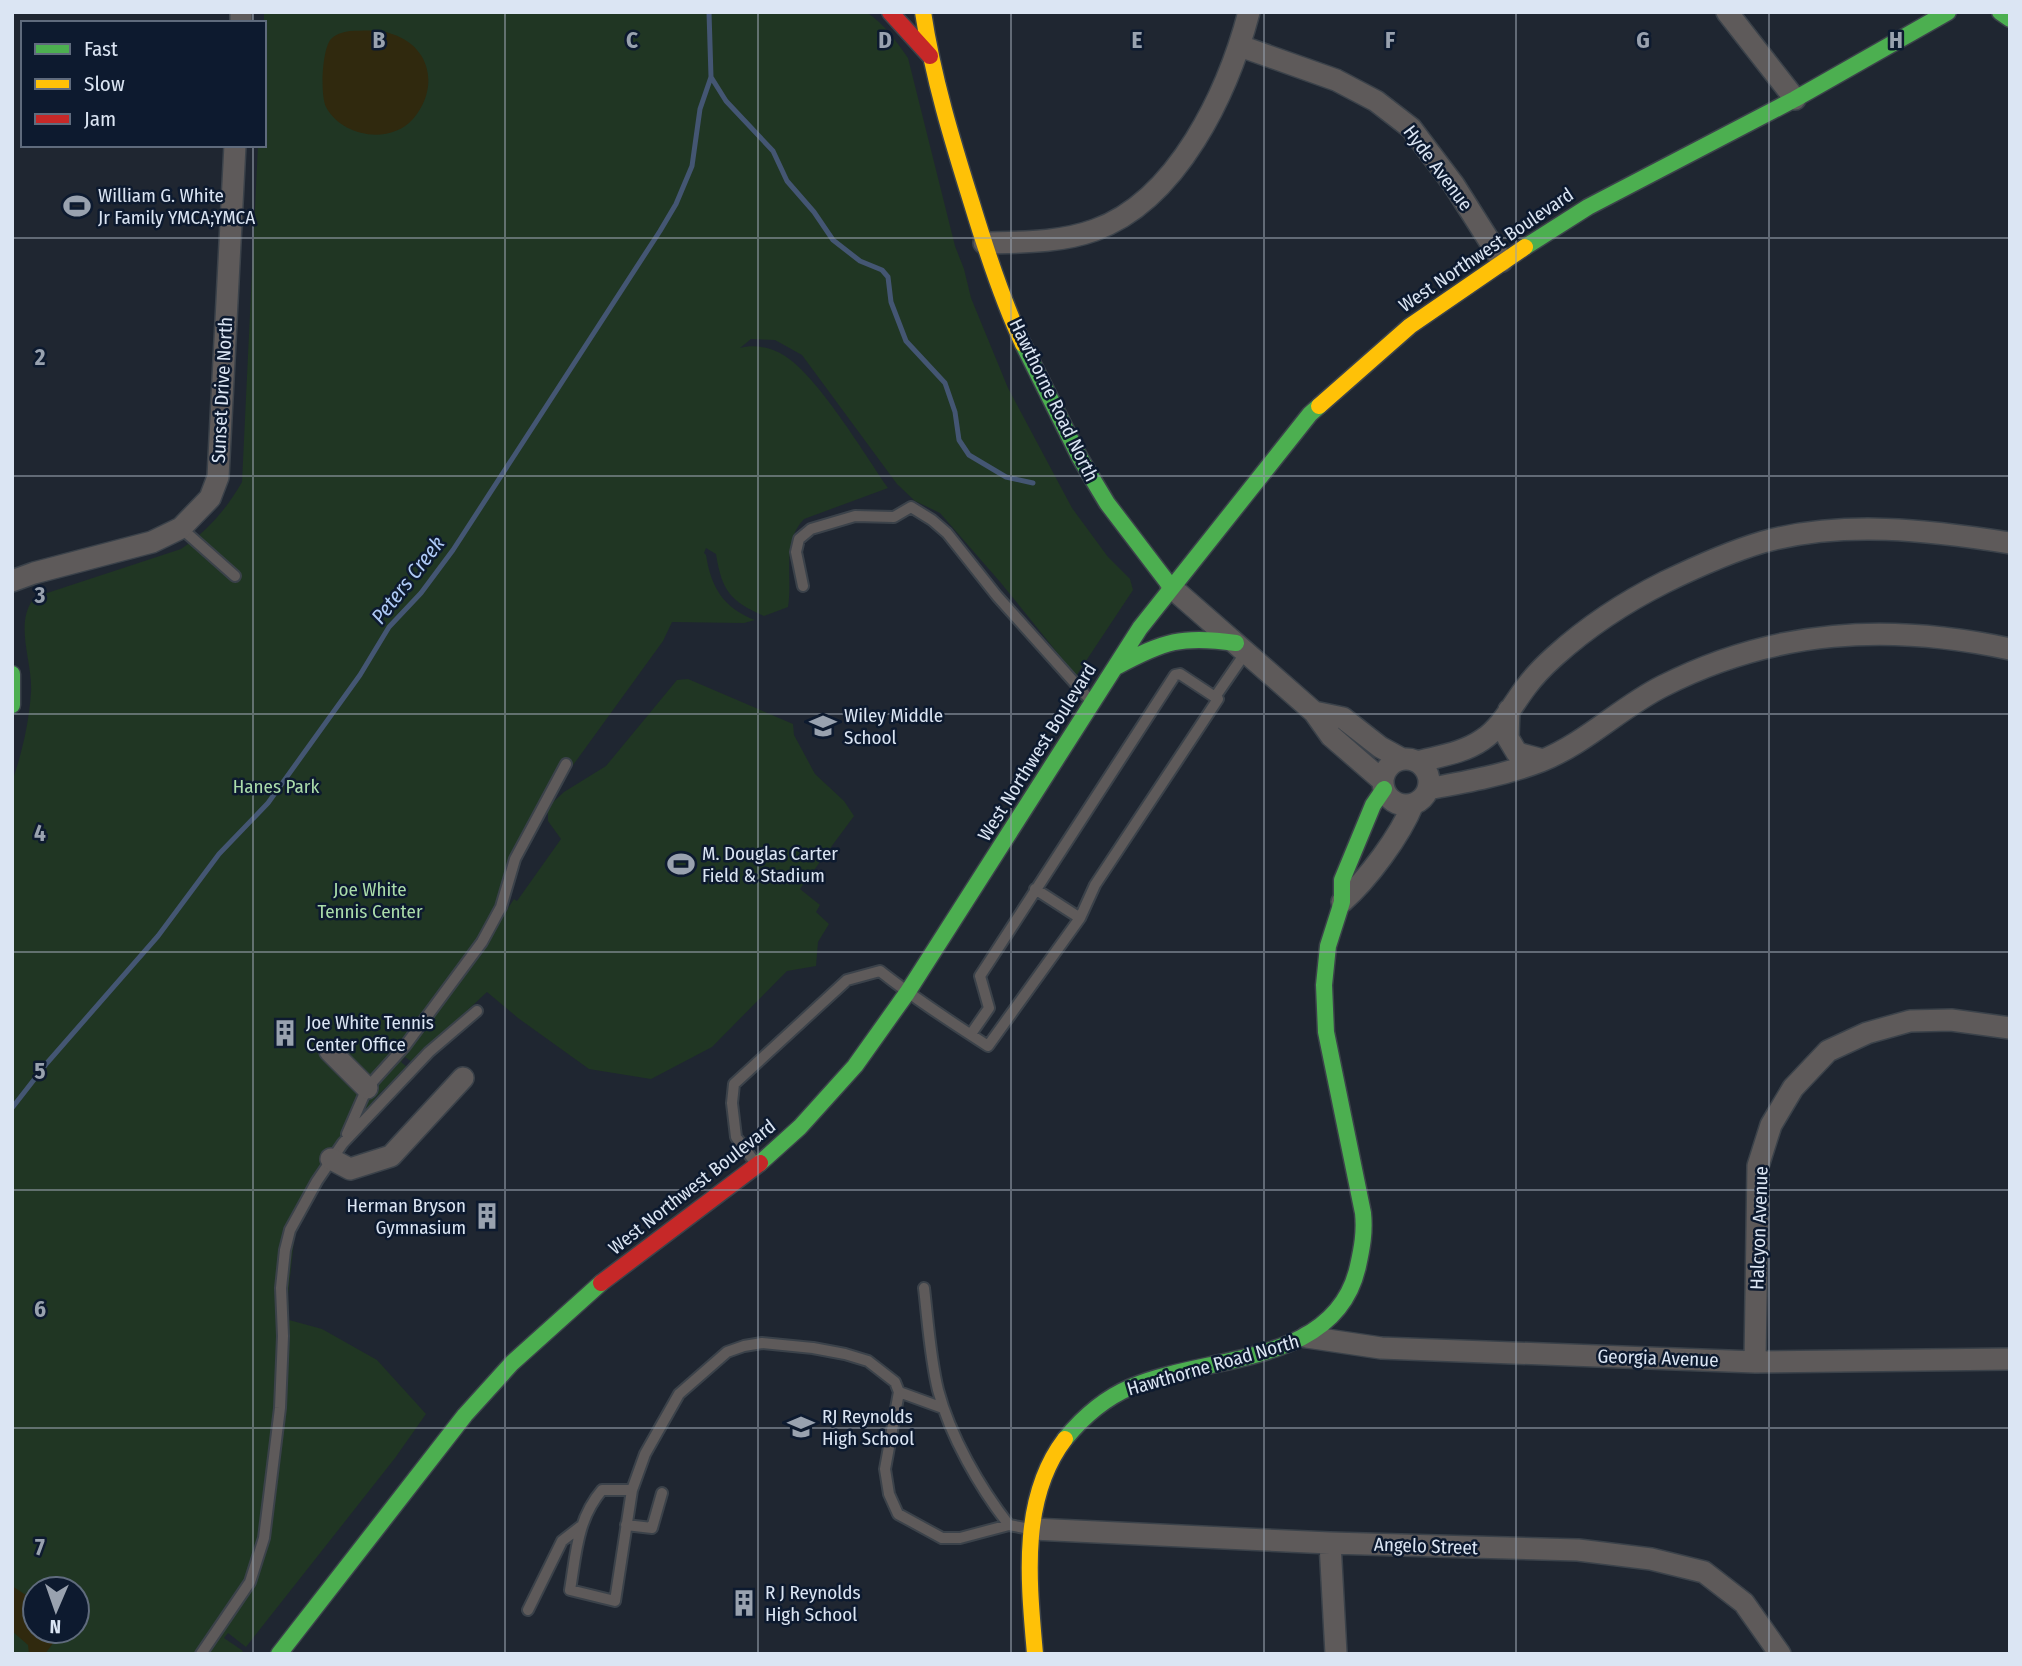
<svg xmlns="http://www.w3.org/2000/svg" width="2022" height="1666" font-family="'Fira Sans Condensed',sans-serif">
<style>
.green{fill:#203623;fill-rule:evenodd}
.sand{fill:#30290e}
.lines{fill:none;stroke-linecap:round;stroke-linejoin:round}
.stream{stroke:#445673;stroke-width:5}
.lane-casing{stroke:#3b424a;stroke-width:14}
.street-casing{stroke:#3b424a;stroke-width:24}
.fast-casing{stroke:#3b424a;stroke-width:19}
.slow-casing{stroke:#3b424a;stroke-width:19}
.jam-casing{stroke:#3b424a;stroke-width:19}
.lane{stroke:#5e5a5a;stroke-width:10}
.street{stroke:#5e5a5a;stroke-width:21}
.fast{stroke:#4caf50;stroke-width:16}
.slow{stroke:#ffc107;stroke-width:16}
.jam{stroke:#c62828;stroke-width:16}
.grid{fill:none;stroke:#99a2af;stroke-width:2;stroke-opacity:0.55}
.labels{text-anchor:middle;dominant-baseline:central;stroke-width:5;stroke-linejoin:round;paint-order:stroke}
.street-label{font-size:19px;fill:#dbe5f3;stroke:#0d1a2f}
.poi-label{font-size:19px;fill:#dbe5f3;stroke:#0d1a2f;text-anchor:start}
.park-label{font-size:19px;fill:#aadcaa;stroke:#0d1a2f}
.water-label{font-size:21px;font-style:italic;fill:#afcaf6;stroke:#0d1a2f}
.grid-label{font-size:23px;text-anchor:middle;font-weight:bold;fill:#99a2af;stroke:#0d1a2f;stroke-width:5;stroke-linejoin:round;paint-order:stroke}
</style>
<rect width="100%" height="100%" fill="#1f2631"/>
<path class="green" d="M264,12H866C884,23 896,41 908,58L955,246L964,269L971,298L1008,388L1072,508L1108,557L1130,579L1133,590L1076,676L1001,583L940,513L915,501L897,484L802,355L775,340L751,339L740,348C754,344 771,347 785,356C818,377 864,453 888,488L804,519C781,543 793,577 788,607L764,616C730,601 722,591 716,554L706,548L704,553L706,555C711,587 723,608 755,620L744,623L672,622L663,641L555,790L522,855L496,927L514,899L517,901L561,839L548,821V809L552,803L564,792L606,766L677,680L688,679L793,724L794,735L815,774L844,801L854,816L800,889L820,905L816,912L829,924L818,942L816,966L787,971L712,1047L651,1079L589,1069L518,1018L487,992L412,1062L405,1057L401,1062L407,1067L378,1095L360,1117L295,1232L288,1295L289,1320L322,1329L377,1360L426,1414L395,1458L246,1647L228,1633L224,1638L243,1651L241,1654H12V782C22,753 29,723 31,692C33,662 13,622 35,597L181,549C207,531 226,510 242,482L258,145H264ZM35,1589H77V1631H35Z"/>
<path class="sand" d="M350,31C363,31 380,29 392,34C432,47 439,89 413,119C390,145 342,137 326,107C320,95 322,49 331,39C336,34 343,32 350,31Z
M12,1586L35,1601V1631H58L59,1635L45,1654H29L28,1645L12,1631Z"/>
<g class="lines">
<path class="stream" d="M711,77L726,101L773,151L787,181L814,212L833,240L860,261L882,270L888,277L891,302L906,341L945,383L955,412L959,440L969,455L1006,477L1033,483
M12,1108L47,1063L158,936L219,854L268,803L360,675L389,627L421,593L453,550L660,231L676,204L692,166L700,109L711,77L709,12"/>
<defs>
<path id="lane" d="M181,528L235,576
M803,586L796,552L799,539L811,529L855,516L894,517L911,507L932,520L947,533L997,596L1091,701
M1215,697L1246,652
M1035,889L1080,918
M347,1134L367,1088L405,1046L482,942L501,907L515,859L566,764
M757,1165L736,1137L732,1103L734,1084L847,980L880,971C914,998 951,1022 988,1046L1080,918L1095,885L1218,699L1180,674L1175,675L980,976L989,1008L971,1034
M924,1288C928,1322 930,1357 938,1390C950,1436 980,1488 1009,1525
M899,1392L943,1408
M632,1490H602C577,1519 576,1554 570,1590L615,1601L632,1490L645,1454L679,1394L727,1352L744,1346L762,1343L813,1348L845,1354L868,1361L895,1382L899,1392L885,1469L889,1494L898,1514L942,1538H960L1009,1525L1030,1529
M626,1525L652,1528L662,1493
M528,1610L562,1541L580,1527
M201,1654L250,1582L264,1538L280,1408L283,1336L281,1288L285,1250L290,1230L317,1181L343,1143L429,1052L477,1011"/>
<path id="street" d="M1727,12L1795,99
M241,23V12
M1240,46L1336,80L1376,101L1411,128L1454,185L1502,261
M984,243C1021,242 1059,243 1095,230C1178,200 1228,92 1249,12
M12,581L34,573L152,542L181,528L210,498L218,477L235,145
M1171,587L1314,712L1331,736L1383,781
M1509,710L1508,738L1517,753L1543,760
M1314,712L1343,718L1380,747L1402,759
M1383 782a23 23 0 1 1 46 0a23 23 0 1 1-46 0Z
M1417,762C1440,756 1463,753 1482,740C1501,728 1513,704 1526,687C1534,676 1545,665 1555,656C1586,628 1627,601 1665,582C1696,567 1729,552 1763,542C1843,520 1929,530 2010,543
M1428,789C1466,782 1505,775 1541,761C1586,743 1621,707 1663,686C1775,629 1889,623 2010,649
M1342,902C1368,879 1400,836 1413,804
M330,1051L367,1088
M331,1159L350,1169L391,1156L463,1078
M1307,1337L1381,1348L1755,1362L2010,1359
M1755,1362L1758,1166L1771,1125L1793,1088L1828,1051L1867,1033L1910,1021L1951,1020L2010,1028
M1033,1529L1330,1543L1578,1550L1651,1559L1704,1572L1744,1603L1780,1654
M1330,1543L1336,1654"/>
<path id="fast" d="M2000,12L2010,19
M1525,247L1588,207L1795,99L1948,12
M1023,344L1080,458L1107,503L1171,587
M1116,667C1164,641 1182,635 1236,643
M12,674V705
M760,1163L800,1127L855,1066L907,993L1140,628L1310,414L1319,406
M1065,1439C1083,1417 1105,1398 1131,1387C1207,1354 1336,1367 1358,1266C1362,1248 1365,1232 1363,1213L1326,1032L1324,985L1328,946L1342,902V880L1373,805L1384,789
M279,1654L465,1415L512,1363L601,1283"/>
<path id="slow" d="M923,12C933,78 952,140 972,204C986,250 1002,300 1023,344
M1319,406L1410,326L1525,247
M1035,1654C1029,1584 1019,1499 1065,1439"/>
<path id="jam" d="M890,12L930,56
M601,1283L760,1163"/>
</defs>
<use href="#lane" class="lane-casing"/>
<use href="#street" class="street-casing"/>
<use href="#fast" class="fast-casing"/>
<use href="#slow" class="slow-casing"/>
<use href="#jam" class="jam-casing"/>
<use href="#lane" class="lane"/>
<use href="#street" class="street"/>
<use href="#fast" class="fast"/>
<use href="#slow" class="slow"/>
<use href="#jam" class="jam"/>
</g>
<path class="grid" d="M253,12V23M505,12V1654M758,12V1654M1011,12V1654M1264,12V1654M1516,12V1654M1769,12V1654M253,145V1654M12,238H2010M12,476H2010M12,714H2010M12,952H2010M12,1190H2010M12,1428H2010"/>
<defs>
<symbol id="stadium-bare" viewBox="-9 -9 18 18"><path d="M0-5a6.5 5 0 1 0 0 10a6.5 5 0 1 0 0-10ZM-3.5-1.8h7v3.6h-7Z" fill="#99a2af" stroke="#0d1a2f" stroke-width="2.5" paint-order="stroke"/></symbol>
<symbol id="school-bare" viewBox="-9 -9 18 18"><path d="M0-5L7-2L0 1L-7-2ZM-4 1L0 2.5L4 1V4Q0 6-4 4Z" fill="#99a2af" stroke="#0d1a2f" stroke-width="2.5" paint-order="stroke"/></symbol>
<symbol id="building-bare" viewBox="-9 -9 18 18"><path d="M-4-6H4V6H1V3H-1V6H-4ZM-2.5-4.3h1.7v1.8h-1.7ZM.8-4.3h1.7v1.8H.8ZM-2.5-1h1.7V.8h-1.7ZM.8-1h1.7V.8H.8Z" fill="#99a2af" stroke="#0d1a2f" stroke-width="2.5" paint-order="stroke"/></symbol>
</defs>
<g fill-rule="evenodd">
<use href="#stadium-bare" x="58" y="187" width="38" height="38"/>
<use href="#school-bare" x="804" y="707" width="38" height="38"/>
<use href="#stadium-bare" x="662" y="845" width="38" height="38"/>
<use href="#building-bare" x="266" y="1014" width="38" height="38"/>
<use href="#building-bare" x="468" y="1197" width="38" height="38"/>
<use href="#school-bare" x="782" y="1408" width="38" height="38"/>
<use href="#building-bare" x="725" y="1584" width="38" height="38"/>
</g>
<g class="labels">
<g class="street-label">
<text transform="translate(1438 168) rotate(53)">Hyde Avenue</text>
<text transform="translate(1486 250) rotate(-34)">West Northwest Boulevard</text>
<text transform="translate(222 390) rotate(-87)">Sunset Drive North</text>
<text transform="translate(1054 400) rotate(64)">Hawthorne Road North</text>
<text transform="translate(1037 752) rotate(-58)">West Northwest Boulevard</text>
<text transform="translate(692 1187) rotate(-38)">West Northwest Boulevard</text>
<text transform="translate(1759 1228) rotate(-88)">Halcyon Avenue</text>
<text transform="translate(1658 1358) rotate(2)">Georgia Avenue</text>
<text transform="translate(1213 1365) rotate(-16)">Hawthorne Road North</text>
<text transform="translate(1426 1546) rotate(2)">Angelo Street</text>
</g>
<g class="poi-label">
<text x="98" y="195">William G. White<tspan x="98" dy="22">Jr Family YMCA;YMCA</tspan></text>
<text x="844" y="715">Wiley Middle<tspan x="844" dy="22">School</tspan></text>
<text x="702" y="853">M. Douglas Carter<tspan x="702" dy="22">Field &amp; Stadium</tspan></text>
<text x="306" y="1022">Joe White Tennis<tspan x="306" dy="22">Center Office</tspan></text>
<text x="466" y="1205" text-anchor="end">Herman Bryson<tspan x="466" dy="22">Gymnasium</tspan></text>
<text x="822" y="1416">RJ Reynolds<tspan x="822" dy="22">High School</tspan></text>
<text x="765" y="1592">R J Reynolds<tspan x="765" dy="22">High School</tspan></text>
</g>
<g class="park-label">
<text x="276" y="786">Hanes Park</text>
<text x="370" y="889">Joe White<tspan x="370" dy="22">Tennis Center</tspan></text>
</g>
<g class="water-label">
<text transform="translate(408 580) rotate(-52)">Peters Creek</text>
</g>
</g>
<g class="grid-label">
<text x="379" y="48">B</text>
<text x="632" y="48">C</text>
<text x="885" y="48">D</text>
<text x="1137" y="48">E</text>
<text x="1390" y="48">F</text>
<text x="1643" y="48">G</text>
<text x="1896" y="48">H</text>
<text x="40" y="365">2</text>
<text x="40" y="603">3</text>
<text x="40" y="841">4</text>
<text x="40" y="1079">5</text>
<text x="40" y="1317">6</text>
<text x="40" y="1555">7</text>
</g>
<rect width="2022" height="1666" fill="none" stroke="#dbe5f3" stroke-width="28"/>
<rect x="21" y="21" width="245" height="126" fill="#0d1a2f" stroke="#5f6b7d" stroke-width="2"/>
<rect x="35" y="44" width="35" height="10" fill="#4caf50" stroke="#5f6b7d" stroke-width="2"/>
<text x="84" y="56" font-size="21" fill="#dbe5f3">Fast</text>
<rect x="35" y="79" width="35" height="10" fill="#ffc107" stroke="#5f6b7d" stroke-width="2"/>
<text x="84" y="91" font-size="21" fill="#dbe5f3">Slow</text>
<rect x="35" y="114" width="35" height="10" fill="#c62828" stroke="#5f6b7d" stroke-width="2"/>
<text x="84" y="126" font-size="21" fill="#dbe5f3">Jam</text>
<g transform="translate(56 1610) rotate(182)"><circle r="33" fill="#0d1a2f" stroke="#5f6b7d" stroke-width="2"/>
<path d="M0-5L12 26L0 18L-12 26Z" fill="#99a2af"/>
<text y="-10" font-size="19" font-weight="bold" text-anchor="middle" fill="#dbe5f3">N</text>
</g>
</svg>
